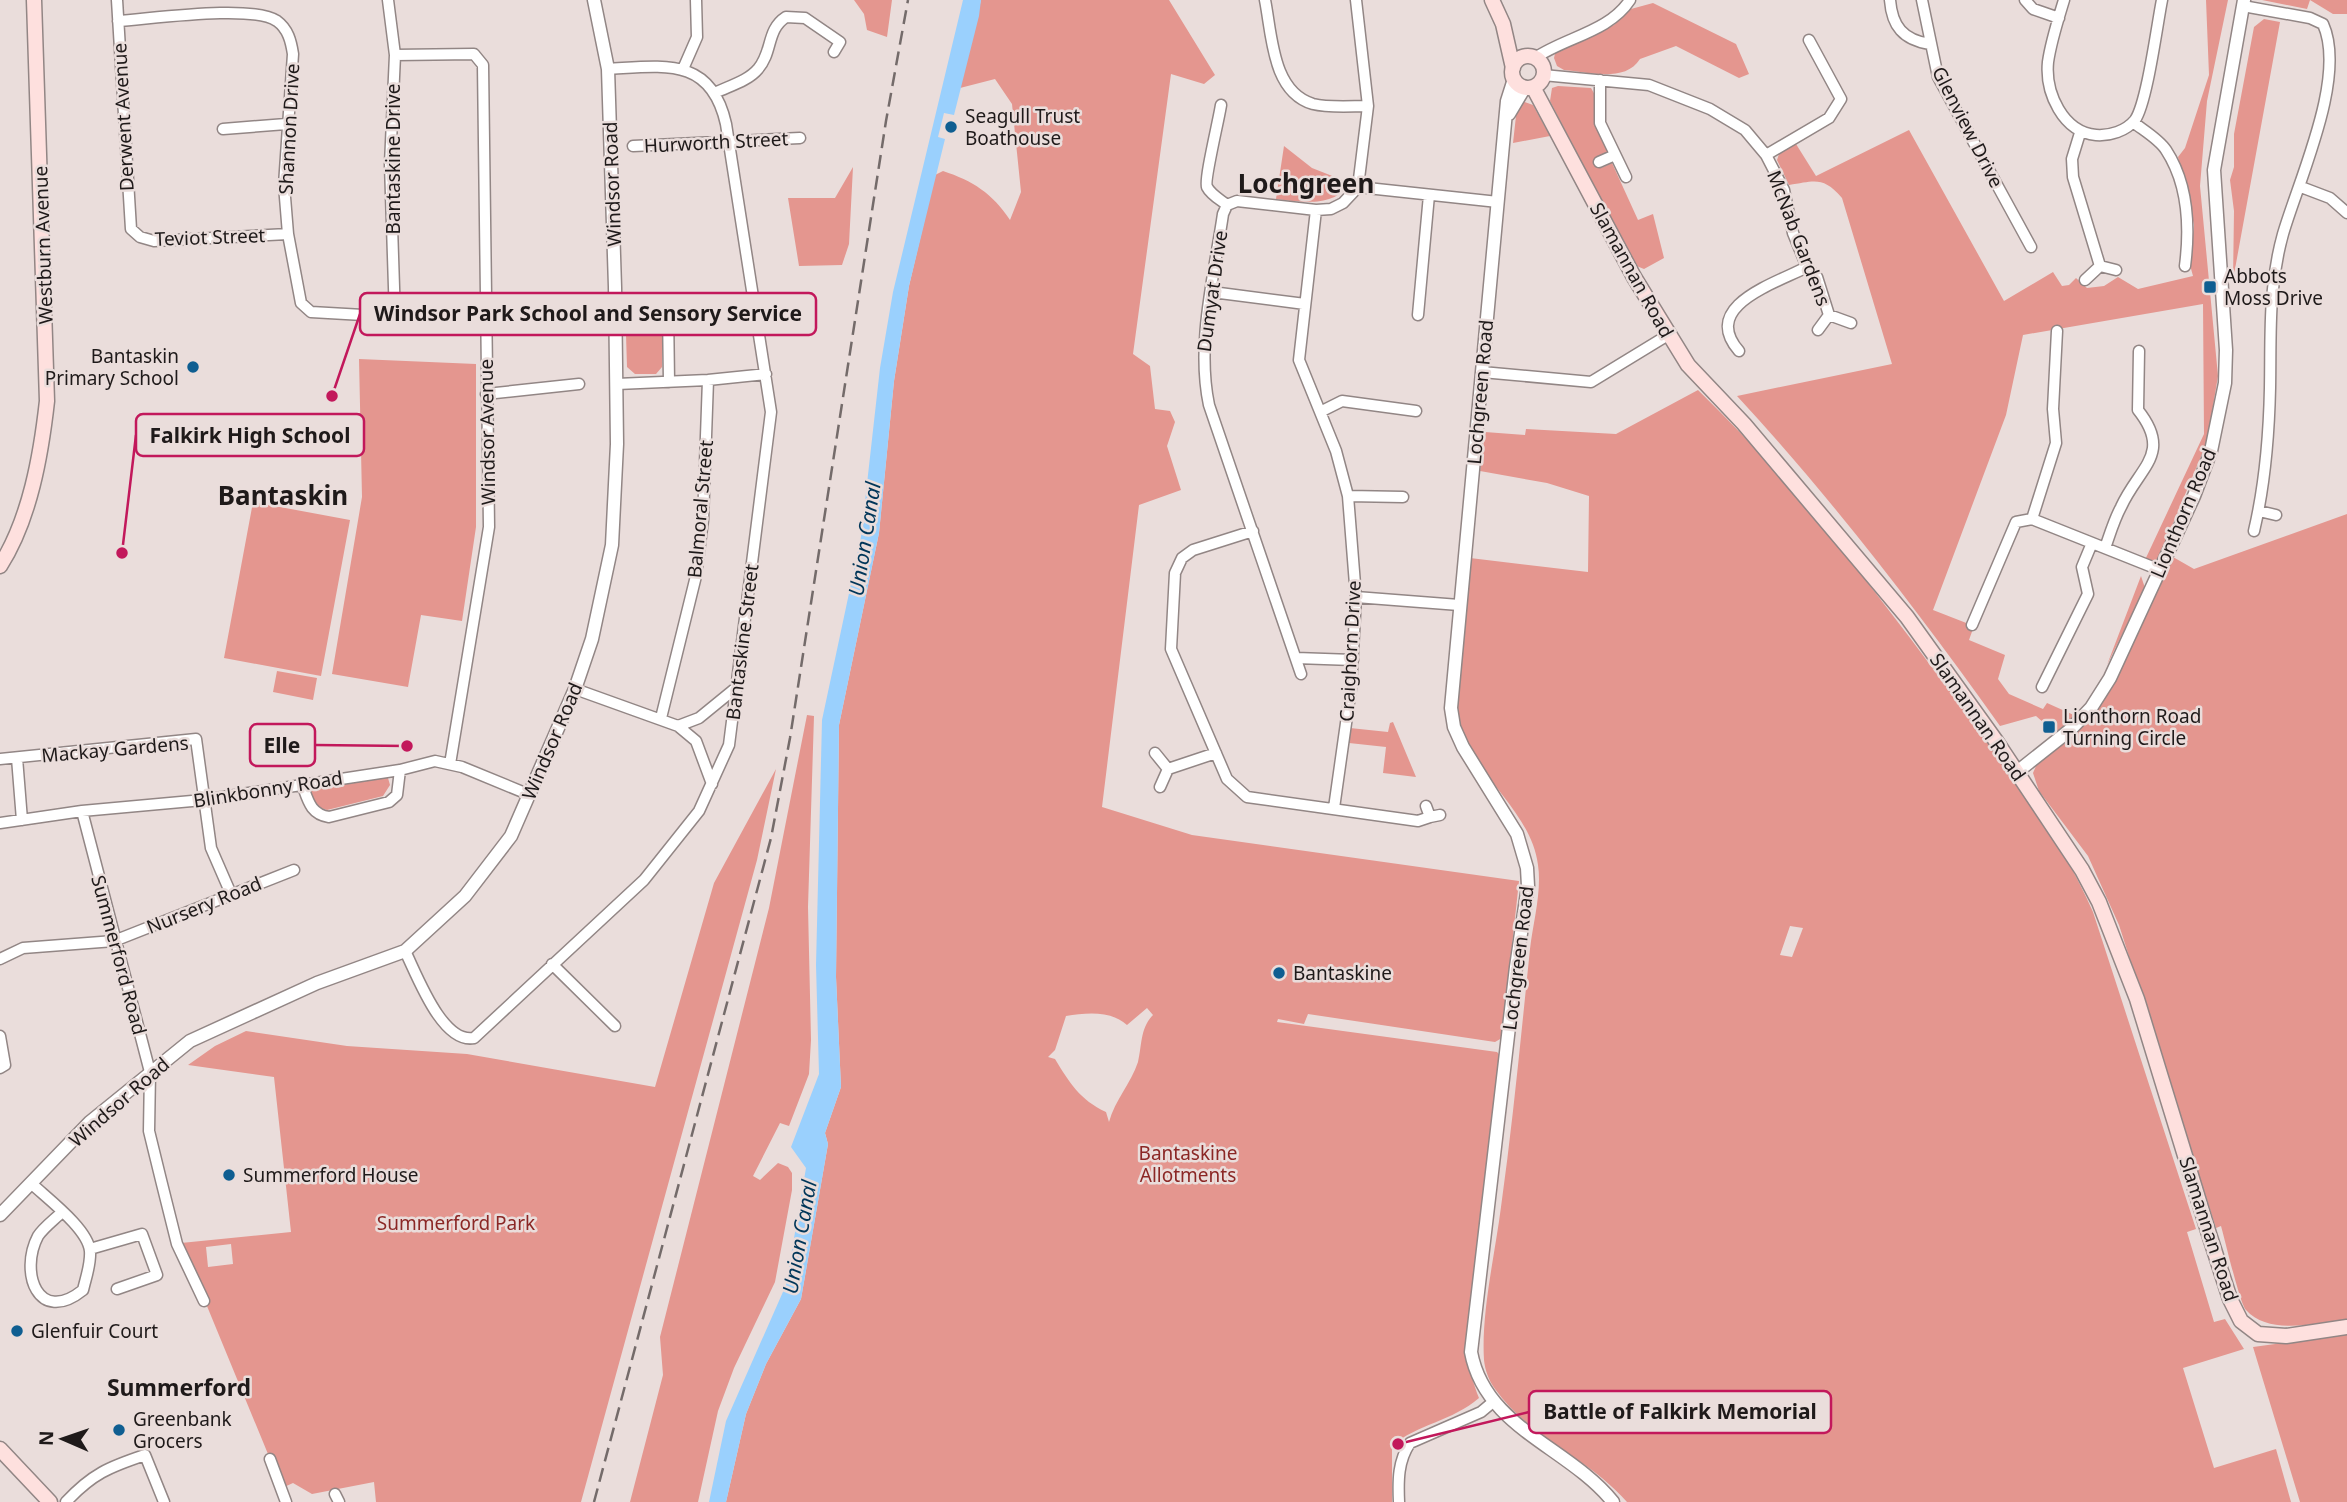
<svg xmlns="http://www.w3.org/2000/svg" width="2347" height="1502" font-family="'Noto Sans',sans-serif">
<style>
.green{fill:#e4968f;fill-rule:evenodd}
.water{fill:#9ad0fd}
.lines{fill:none;stroke-linecap:round;stroke-linejoin:round}
.minor-casing{stroke:#928685;stroke-width:13}
.tertiary-casing{stroke:#928685;stroke-width:15}
.secondary-casing{stroke:#928685;stroke-width:17}
.minor{stroke:#fff;stroke-width:10}
.tertiary{stroke:#fff;stroke-width:12}
.secondary{stroke:#fee0de;stroke-width:14}
.rail{stroke:#746b6a;stroke-width:2.5;stroke-dasharray:14 7;stroke-linecap:butt}
.poi-dot{fill:#0f5e91;stroke:#eadddb;stroke-width:2.5}
.labels{text-anchor:middle;dominant-baseline:central;stroke-width:5;stroke-linejoin:round;paint-order:stroke}
.poi-label{font-size:19px;fill:#1f1a1a;stroke:#eadddb;text-anchor:start}
.street-label{font-size:19px;fill:#1f1a1a;stroke:#eadddb}
.park-label{font-size:19px;fill:#8b2725;stroke:#eadddb}
.water-label{font-size:21px;font-style:italic;fill:#003659;stroke:#eadddb}
.quarter-label{font-size:23px;font-weight:bold;fill:#1f1a1a;stroke:#eadddb}
.district-label{font-size:26px;font-weight:bold;fill:#1f1a1a;stroke:#eadddb}
.leader{fill:none;stroke:#c2185b;stroke-width:2.5}
.callout-dot{fill:#c2185b;stroke:#eadddb;stroke-width:2.5}
.callout{fill:#eadddb;stroke:#c2185b;stroke-width:2.5}
.callout-label{font-size:21px;text-anchor:middle;font-weight:bold;fill:#1f1a1a}
</style>
<rect width="100%" height="100%" fill="#eadddb"/>
<path class="green" d="M854,0H892L887,37L867,30L864,14Z
M981,0H1169L1215,75L1204,84L1171,74L1133,354L1150,366L1155,409L1170,411L1175,422L1167,446L1181,490L1139,505L1102,807L1192,835L1519,881L1502,1038L1495,1042L1308,1014L1304,1024L1278,1019L1277,1022L1497,1052L1503,1059L1468,1325C1468,1355 1468,1370 1479,1398C1453,1421 1417,1424 1392,1446V1502H726L746,1414L766,1364L801,1299L828,1144L825,1133L841,1087L836,977L839,725L879,533L894,381L909,286L935,175L943,171C973,181 992,193 1010,220L1021,192L1012,104L995,79L960,88ZM1147,1008L1153,1015C1140,1028 1142,1046 1138,1062C1131,1083 1115,1100 1109,1122L1106,1112C1080,1100 1069,1082 1055,1059L1048,1057L1055,1050L1066,1016C1086,1013 1110,1010 1127,1025Z
M2206,0H2228L2207,101L2200,186L2218,376L2207,442L2159,557L2155,561L2145,560L2204,434L2203,304L2023,335L2006,415L1933,610L1974,626L1969,640L2005,655L1998,679L2009,694L2043,709L2047,703L2076,716L2059,731H2053L2036,716L2000,726C1918,611 1833,500 1737,396L1892,364L1842,198C1823,176 1815,181 1789,185L1777,160L1779,154L1796,144L1816,176L1909,130L2004,301L2053,272L2062,286L2069,285L2076,278L2087,288L2104,286L2118,277L2138,289L2193,276L2190,265L2194,225L2178,157L2185,148L2209,75Z
M2262,0H2347V14H2333L2310,0L2307,9Z
M1653,3L1736,44L1749,74L1739,78L1676,46L1640,59C1625,83 1588,72 1564,70L1557,66L1554,58L1556,49L1614,25L1631,9Z
M2264,19L2280,22L2233,280L2234,211L2230,180L2234,167V134L2254,27Z
M1558,86L1591,88L1595,95L1594,124L1609,154L1597,160L1601,168L1612,163L1638,220L1653,214L1664,258L1644,269L1634,265L1550,101L1552,88Z
M1522,101L1533,105L1550,136L1513,143L1517,107Z
M1284,146L1312,168L1350,183C1334,208 1302,202 1276,199Z
M853,167L849,244L842,265L799,266L788,198H835Z
M662,301V367L656,374H635L627,367L625,302Z
M359,359L476,364V527L462,621L421,615L408,687L332,674L362,497Z
M1698,390C1789,478 1867,580 1943,682C1999,755 2056,828 2093,912L2196,1229L2187,1232L2214,1322L2225,1319L2244,1349L2183,1368L2214,1468L2276,1449L2291,1502H1627C1589,1458 1529,1437 1495,1389C1489,1381 1485,1370 1484,1360C1481,1313 1495,1254 1501,1207C1513,1121 1521,1036 1530,949C1533,923 1542,891 1538,865C1531,807 1464,771 1456,708L1470,558L1588,572L1589,496L1547,483L1480,471L1485,432L1525,435L1526,429L1616,434ZM1790,926L1803,928L1792,957L1780,955Z
M253,502L350,520L321,676L224,658Z
M2347,514V1319C2318,1323 2269,1336 2246,1310C2240,1304 2225,1240 2221,1226L2216,1228L2119,925L2088,856L2039,791L2033,773L2036,766L2092,718L2120,671L2173,557L2194,569Z
M2141,576L2145,588L2107,665Z
M277,671L317,678L313,700L273,692Z
M807,715L814,716L808,907L811,1040L809,1074L789,1126L780,1123L753,1176L760,1180L778,1163L788,1167L792,1173V1190L775,1282L734,1368L718,1411L698,1502H630L663,1375L660,1337L769,908Z
M1393,722L1416,777L1383,773L1386,747L1349,743L1350,728L1388,732L1390,723Z
M776,769L757,860L581,1502H376L374,1482L312,1494L293,1483L282,1488L181,1243L291,1232L274,1077L188,1065L215,1046L246,1031L347,1046L467,1054L655,1087L714,883ZM231,1244L233,1264L208,1267L206,1247Z
M383,775L388,778L390,785L383,796L327,810L315,806L308,788Z
M2347,1334V1502H2300L2253,1347Z"/>
<path class="water" d="M963,0H981L979,16L954,115L944,113L938,137L945,139L909,286L894,381L879,533L839,725L836,977L841,1087L825,1133L828,1144L801,1299L766,1364L746,1414L726,1502H709L726,1421L786,1285L806,1168L791,1147L819,1074L816,965L822,720L861,537L880,368L893,292Z"/>
<g class="lines">
<defs>
<path id="minor" d="M117,0L131,229L140,237L154,241L288,234
M388,0L395,55L390,164L395,318
M1265,0C1272,35 1272,92 1313,104C1329,108 1351,106 1368,106
M1890,0C1892,26 1903,40 1930,44
M1922,0L1938,77L2031,247
M2025,0L2033,9L2059,18
M2064,0C2058,20 2051,41 2048,62C2045,93 2063,132 2096,135C2110,136 2126,131 2135,120C2147,103 2157,25 2162,0
M2243,6L2310,18L2323,24C2347,77 2299,179 2283,234C2268,288 2271,333 2270,388C2269,436 2265,484 2254,531
M118,21C151,19 252,4 277,21C288,29 291,41 293,54L284,185L288,234L301,303L311,312L485,322
M395,55L474,54L483,65L489,527L450,764
M1535,58C1566,37 1609,32 1630,0
M683,69L697,37L696,0
M1543,75L1649,85L1710,109L1745,130L1766,155L1784,190L1793,233L1807,267L1817,277L1829,315
M1600,80V123L1626,177
M715,93C729,86 748,81 758,69C773,52 766,30 786,17L805,18L840,42L834,52
M1221,105C1219,119 1204,180 1207,187C1211,195 1221,200 1227,205
M2133,122C2143,130 2159,139 2166,150C2189,185 2190,227 2185,266
M223,129L286,124
M2080,133L2072,159L2073,177L2100,266
M633,146L800,138
M1766,155L1829,118L1841,99L1809,40
M1599,162L1615,155
M1358,187L1498,202
M2301,187L2330,198L2347,213
M1316,210L1299,360L1336,451L1348,496L1356,597L1351,688L1334,808
M2085,280L2100,266L2116,270
M1212,292L1305,304
M668,310L669,382
M1418,315L1429,195
M1818,330L1829,315L1851,323
M1739,351C1700,306 1774,284 1807,267
M1482,372L1591,382L1668,335
M617,384L708,380L766,374
M486,394L579,384
M1322,411L1342,401L1416,411
M1348,496L1403,497
M2259,511L2276,515
M2032,519L2056,443L2053,409L2057,331
M2032,519L2160,570
M1253,531L1193,550L1182,558L1175,573L1171,649L1227,779L1247,797L1418,821L1430,817
M2105,548C2110,534 2114,520 2121,507C2139,467 2173,454 2138,410L2139,351
M1356,597L1459,605
M1972,625L2016,522L2032,519
M1296,658L1353,660
M1301,674L1209,405C1196,343 1214,276 1223,214L1227,205L1237,201L1316,210L1331,209L1343,203L1358,187L1368,106L1356,0
M2042,687L2088,594L2082,567L2092,543
M575,689L678,726L696,741L712,784
M661,718L696,576L703,520L708,380
M678,726L699,718L737,687
M1155,753L1168,769L1160,787
M17,758L22,820
M0,759L196,739L211,848L231,894
M1168,769L1216,753
M302,784C308,800 310,814 329,817L389,802L397,795L400,770
M1426,806L1430,817L1440,815
M82,811L150,1072L149,1131L161,1180L177,1244L204,1301
M0,823L82,811L203,800L400,770L435,761L462,767L530,795
M405,951C417,975 442,1044 474,1038L644,880L699,811L729,745L771,412L726,124C711,56 663,66 608,69
M0,959L23,948L114,941L294,870
M552,964L615,1026
M0,1036L5,1065L0,1068
M32,1184C48,1199 88,1229 90,1251C91,1264 86,1277 83,1290C38,1326 19,1272 38,1236C44,1227 54,1220 62,1212
M90,1249L142,1234L157,1275L117,1289
M270,1459L286,1502
M335,1494L339,1502
M66,1502C92,1474 109,1467 145,1455L164,1502
M1399,1502C1398,1480 1398,1461 1410,1443L1481,1412L1493,1402"/>
<path id="tertiary" d="M1514,79L1507,101L1451,708L1454,727L1463,747L1517,834L1527,868L1528,886L1516,967L1471,1352C1485,1428 1569,1447 1613,1502
M1509,114L1525,87
M2017,772L2070,730L2091,708L2110,678L2194,496L2211,451L2225,383L2226,350L2214,170L2244,0
M0,1215L90,1122L190,1041L317,983L405,951L465,896L511,836L575,689L592,639L612,545L617,444L615,287L608,69L594,0"/>
<path id="secondary" d="M1492,0L1503,24L1513,68
M1512 72a16 16 0 1 1 32 0a16 16 0 1 1-32 0Z
M1533,87L1634,277L1688,365L1744,424L1907,617L1996,741L2082,870L2099,902L2137,999L2209,1234L2230,1299L2241,1321L2258,1334L2286,1336L2347,1327
M0,566C30,519 41,455 47,401L34,0
M0,1449L50,1502"/>
</defs>
<use href="#minor" class="minor-casing"/>
<use href="#tertiary" class="tertiary-casing"/>
<use href="#secondary" class="secondary-casing"/>
<use href="#minor" class="minor"/>
<use href="#tertiary" class="tertiary"/>
<use href="#secondary" class="secondary"/>
<path class="rail" d="M594,1502L771,838L790,738L886,121L908,0"/>
</g>
<g class="poi-dot">
<circle cx="951" cy="127" r="7"/>
<rect x="2203" y="280" width="14" height="14" rx="3.5"/>
<circle cx="193" cy="367" r="7"/>
<rect x="2042" y="720" width="14" height="14" rx="3.5"/>
<circle cx="1279" cy="973" r="7"/>
<circle cx="229" cy="1175" r="7"/>
<circle cx="17" cy="1331" r="7"/>
<circle cx="119" cy="1430" r="7"/>
</g>
<g class="labels">
<g class="poi-label">
<text x="965" y="116">Seagull Trust<tspan x="965" dy="22">Boathouse</tspan></text>
<text x="2224" y="276">Abbots<tspan x="2224" dy="22">Moss Drive</tspan></text>
<text x="179" y="356" text-anchor="end">Bantaskin<tspan x="179" dy="22">Primary School</tspan></text>
<text x="2063" y="716">Lionthorn Road<tspan x="2063" dy="22">Turning Circle</tspan></text>
<text x="1293" y="973">Bantaskine</text>
<text x="243" y="1175">Summerford House</text>
<text x="31" y="1331">Glenfuir Court</text>
<text x="133" y="1419">Greenbank<tspan x="133" dy="22">Grocers</tspan></text>
</g>
<g class="street-label">
<text transform="translate(123 117) rotate(-93)">Derwent Avenue</text>
<text transform="translate(1968 127) rotate(63)">Glenview Drive</text>
<text transform="translate(289 129) rotate(-87)">Shannon Drive</text>
<text transform="translate(716 142) rotate(-3)">Hurworth Street</text>
<text transform="translate(393 159) rotate(-90)">Bantaskine Drive</text>
<text transform="translate(612 184) rotate(-92)">Windsor Road</text>
<text transform="translate(210 237) rotate(-2)">Teviot Street</text>
<text transform="translate(1799 238) rotate(69)">McNab Gardens</text>
<text transform="translate(43 245) rotate(-92)">Westburn Avenue</text>
<text transform="translate(1632 270) rotate(61)">Slamannan Road</text>
<text transform="translate(1212 291) rotate(-82)">Dumyat Drive</text>
<text transform="translate(1480 392) rotate(-85)">Lochgreen Road</text>
<text transform="translate(487 432) rotate(-91)">Windsor Avenue</text>
<text transform="translate(700 509) rotate(-85)">Balmoral Street</text>
<text transform="translate(2183 513) rotate(-67)">Lionthorn Road</text>
<text transform="translate(742 642) rotate(-83)">Bantaskine Street</text>
<text transform="translate(1350 651) rotate(-87)">Craighorn Drive</text>
<text transform="translate(1978 717) rotate(55)">Slamannan Road</text>
<text transform="translate(552 741) rotate(-67)">Windsor Road</text>
<text transform="translate(115 749) rotate(-5)">Mackay Gardens</text>
<text transform="translate(268 789) rotate(-9)">Blinkbonny Road</text>
<text transform="translate(204 905) rotate(-22)">Nursery Road</text>
<text transform="translate(119 955) rotate(75)">Summerford Road</text>
<text transform="translate(1518 958) rotate(-83)">Lochgreen Road</text>
<text transform="translate(119 1102) rotate(-41)">Windsor Road</text>
<text transform="translate(2209 1229) rotate(72)">Slamannan Road</text>
</g>
<g class="park-label">
<text x="1188" y="1153">Bantaskine<tspan x="1188" dy="22">Allotments</tspan></text>
<text x="456" y="1223">Summerford Park</text>
</g>
<g class="water-label">
<text transform="translate(864 539) rotate(-81)">Union Canal</text>
<text transform="translate(799 1237) rotate(-80)">Union Canal</text>
</g>
<g class="quarter-label">
<text x="179" y="1387">Summerford</text>
</g>
<g class="district-label">
<text x="1306" y="183">Lochgreen</text>
<text x="283" y="495">Bantaskin</text>
</g>
</g>
<path class="leader" d="M332 396L360 314M122 553L136 435M407 746L315 745M1398 1444L1529 1412"/>
<g class="callout-dot">
<circle cx="332" cy="396" r="7"/>
<circle cx="122" cy="553" r="7"/>
<circle cx="407" cy="746" r="7"/>
<circle cx="1398" cy="1444" r="7"/>
</g>
<g class="callout">
<rect x="360" y="293" width="456" height="42" rx="7"/>
<rect x="136" y="414" width="228" height="42" rx="7"/>
<rect x="250" y="724" width="65" height="42" rx="7"/>
<rect x="1529" y="1391" width="302" height="42" rx="7"/>
</g>
<g class="callout-label">
<text x="588" y="321">Windsor Park School and Sensory Service</text>
<text x="250" y="443">Falkirk High School</text>
<text x="282" y="753">Elle</text>
<text x="1680" y="1419">Battle of Falkirk Memorial</text>
</g>
<g transform="translate(63 1439) rotate(272)" stroke="#eadddb" stroke-width="5" paint-order="stroke">
<path d="M0-5L12 26L0 18L-12 26Z" fill="#1f1a1a"/>
<text y="-10" font-size="19" font-weight="bold" text-anchor="middle" fill="#1f1a1a">N</text>
</g>
</svg>
